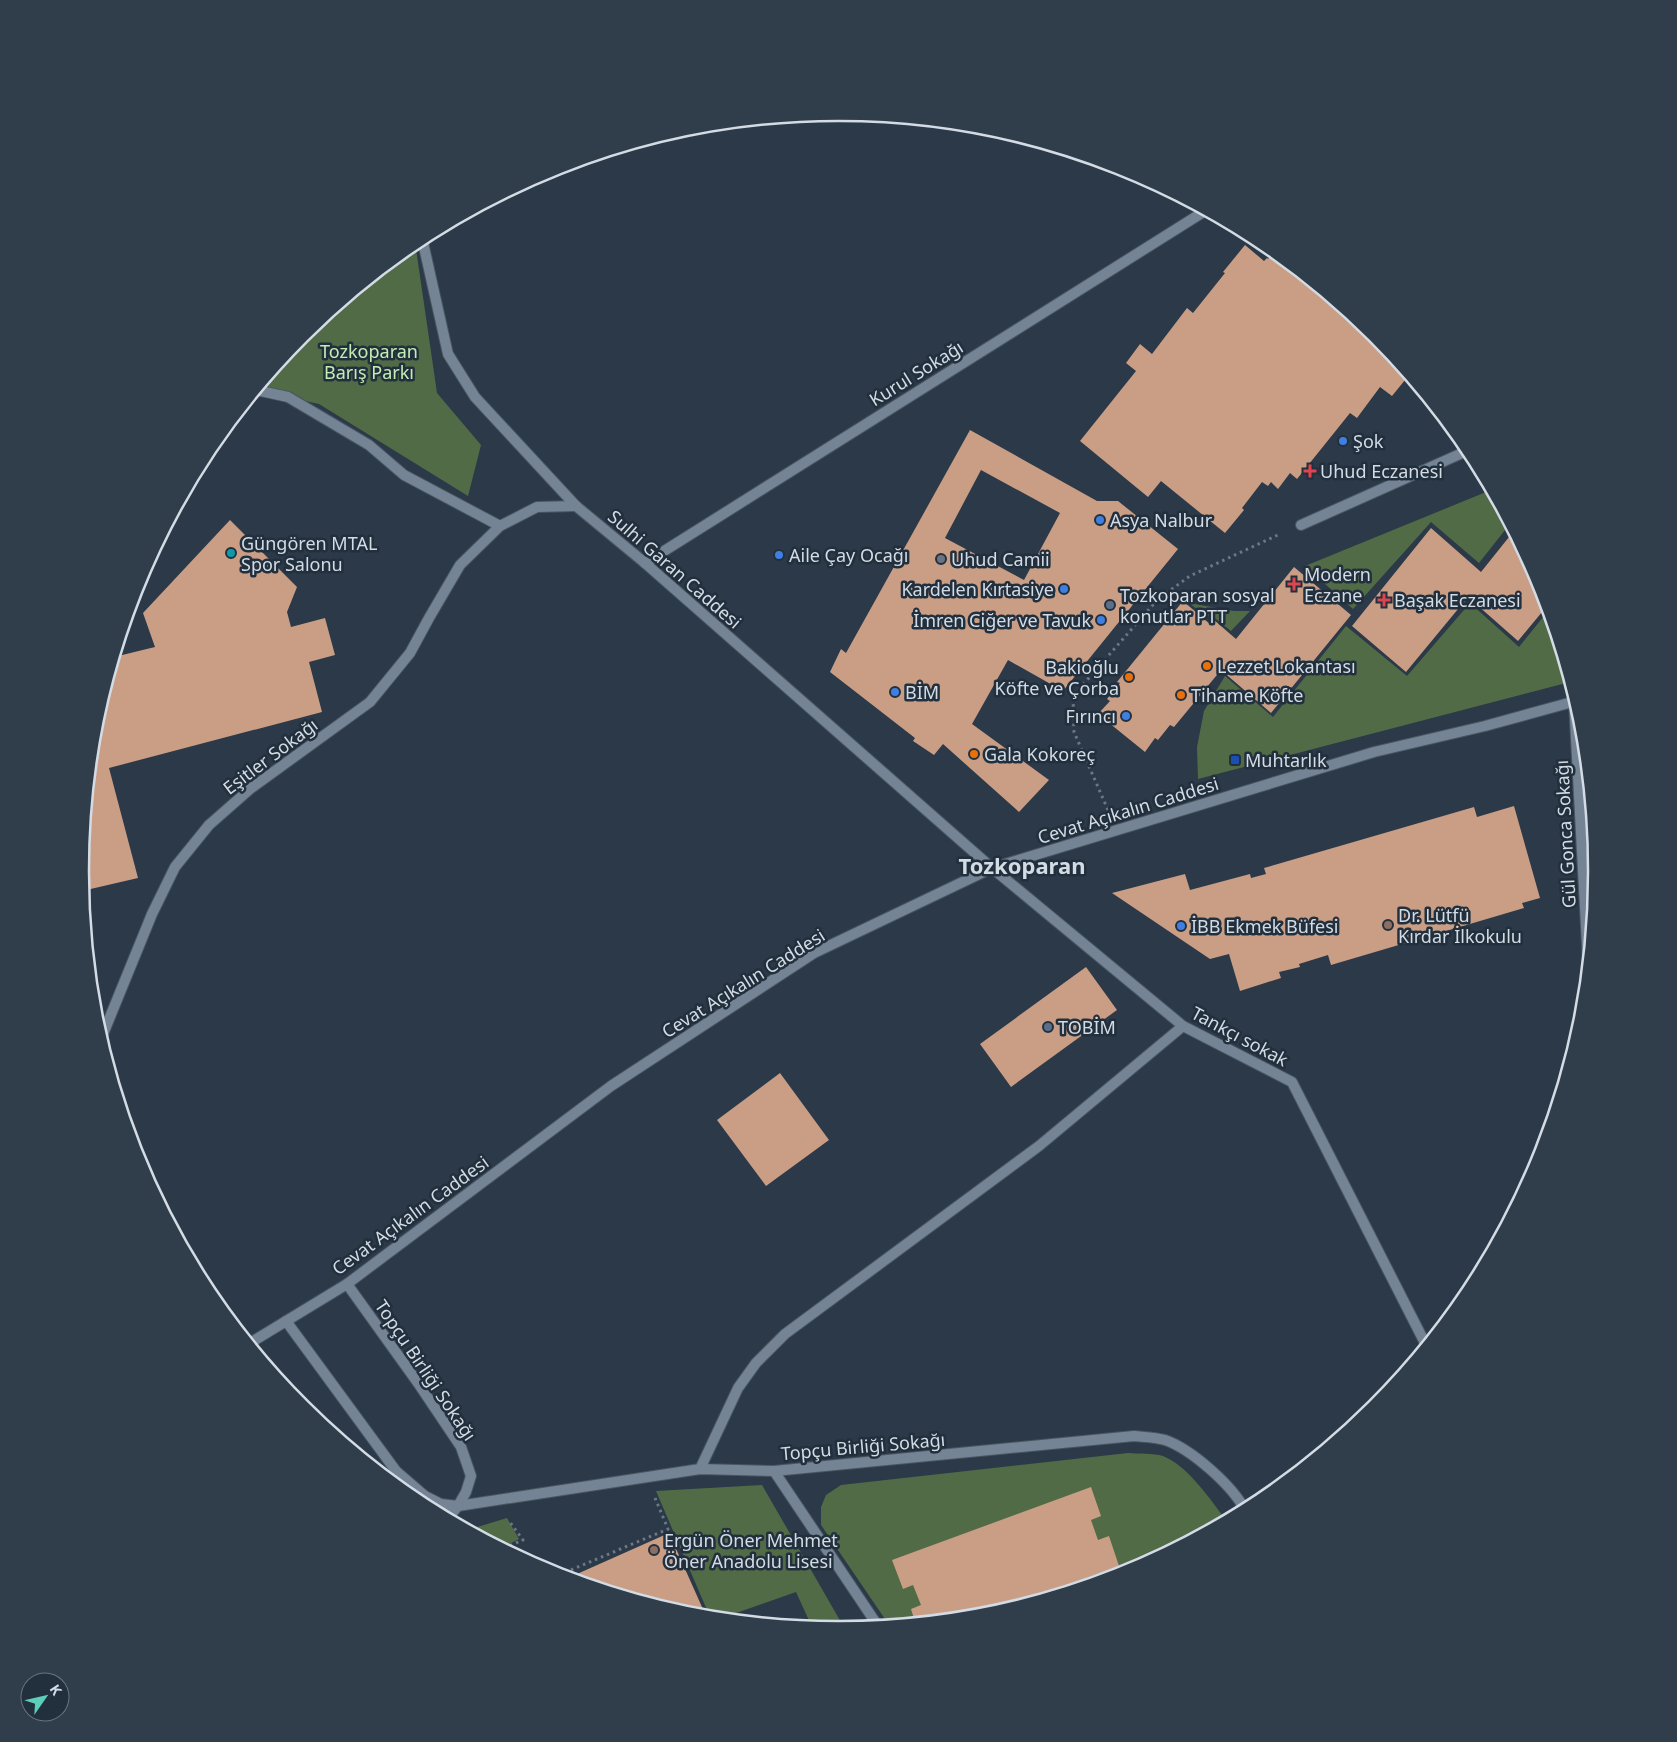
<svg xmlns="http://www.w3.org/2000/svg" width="1677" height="1742" font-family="'Noto Sans',sans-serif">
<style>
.green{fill:#526b47}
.building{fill:#c99e85;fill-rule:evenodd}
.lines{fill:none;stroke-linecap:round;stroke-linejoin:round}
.service-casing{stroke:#495561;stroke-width:12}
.minor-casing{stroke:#495561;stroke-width:12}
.tertiary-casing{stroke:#495561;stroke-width:12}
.path{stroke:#6c7884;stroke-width:3;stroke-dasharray:2.5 4;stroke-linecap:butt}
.service{stroke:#748495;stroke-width:10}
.minor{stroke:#748495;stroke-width:10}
.tertiary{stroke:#748495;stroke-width:10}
.shop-dot{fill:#3f7fe0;stroke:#222f3d;stroke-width:2}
.health-dot{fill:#e0444e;stroke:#222f3d;stroke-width:2}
.culture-dot{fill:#0f9aa8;stroke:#222f3d;stroke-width:2}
.worship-dot{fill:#6b7280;stroke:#222f3d;stroke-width:2}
.service-dot{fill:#5c6f8a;stroke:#222f3d;stroke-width:2}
.food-dot{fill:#e8710a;stroke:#222f3d;stroke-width:2}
.transit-dot{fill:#1a4fb4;stroke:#222f3d;stroke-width:2}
.education-dot{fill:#8d6e63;stroke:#222f3d;stroke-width:2}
.labels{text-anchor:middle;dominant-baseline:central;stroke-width:5;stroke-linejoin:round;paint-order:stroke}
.park-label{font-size:18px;fill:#c3eeb1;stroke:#222f3d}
.street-label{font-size:18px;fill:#d3dce5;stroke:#222f3d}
.poi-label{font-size:18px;fill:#d3dce5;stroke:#222f3d;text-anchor:start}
.district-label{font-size:22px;font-weight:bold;fill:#d3dce5;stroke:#222f3d}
.rim{fill:none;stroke:#d3dce5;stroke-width:2.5}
</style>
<rect width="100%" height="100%" fill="#2c3948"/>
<path class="green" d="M415,242L437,393L481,445L468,496L319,404L256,390L302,334Z
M1491,490L1509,525L1479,563L1431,522L1353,609L1305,566Z
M1189,603L1234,611H1250L1231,631L1211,615L1207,617Z
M1470,603L1519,647L1548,611L1570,682L1198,779L1197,747L1204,711L1225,676L1273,717L1346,626L1407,676Z
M1128,1453C1138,1454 1153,1453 1163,1456C1188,1466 1210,1499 1226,1520L1128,1572L986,1615L889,1625L821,1525V1507L826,1495L841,1485Z
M762,1485L845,1629L812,1627L796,1592L722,1618L710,1617L656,1491Z
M507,1518L519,1539L503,1547L472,1531L474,1528Z"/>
<path class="building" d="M1245,245L1264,261L1267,258L1268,259L1274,252L1375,335L1412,380L1409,383L1405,380L1392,396L1380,387L1357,418L1350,413L1297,479L1290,473L1278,489L1271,482L1268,486L1262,482L1242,508L1244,510L1225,533L1161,481L1148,497L1080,441L1136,371L1126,363L1140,344L1152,354L1187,308L1193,313L1225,273L1223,272Z
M970,430L1097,501H1118L1178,549L1063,691L1008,660L972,724L1049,780L1019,812L943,744L934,755L913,741L915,738L830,672L841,649L846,653ZM981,470L1060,513L1024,580L945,538Z
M230,520L297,587L287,612L291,627L325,618L335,655L309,662L322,712L109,768L138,878L82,891L80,871L95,723L114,657L155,647L143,613Z
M1431,528L1481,572L1513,532L1539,581L1547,606L1518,641L1468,597L1406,672L1352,626Z
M1294,567L1351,615L1271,713L1221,670L1174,727L1170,725L1158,740L1155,738L1145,752L1098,714L1110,701L1107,699L1120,683L1117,682L1183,601L1211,625L1214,620L1236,639Z
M1514,806L1540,898L1522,903L1524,908L1331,965L1328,955L1299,964L1300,967L1279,972L1281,978L1240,991L1229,954L1210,959L1112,893L1185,874L1190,890L1250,874L1251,878L1266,874L1264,868L1474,807L1477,817Z
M1086,967L1117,1010L1011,1087L980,1044Z
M780,1073L829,1140L766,1186L717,1120Z
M1091,1487L1101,1516L1091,1520L1098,1540L1109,1536L1119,1566L984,1615L915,1622L911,1609L921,1605L913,1585L903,1589L892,1560Z
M669,1533L706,1616L690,1615L568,1578Z"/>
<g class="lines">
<defs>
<path id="service" d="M1301,525L1469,450"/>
<path id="minor" d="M256,390L288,397L369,445L404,475L500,526L537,507L576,506
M645,563L1205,211
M1574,701L1588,964
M992,868L1183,1026L1292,1082L1426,1345
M101,1039L152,914L175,867L209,825L250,789L370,702L410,653L429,618L460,565L500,526
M286,1321L396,1471L425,1496L441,1504L458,1506L466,1492L471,1476L461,1447L418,1383L347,1284
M700,1469L738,1388L756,1363L785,1334L1039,1146L1183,1026
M774,1471L878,1626
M448,1518L458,1506L700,1469L774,1471L1134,1436C1144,1437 1155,1437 1165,1440C1191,1449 1232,1485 1245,1510"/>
<path id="tertiary" d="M422,238L448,354L475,397L576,506L645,563L992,868
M250,1343L347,1284L611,1086L814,953L992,868L1374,752L1485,726L1576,701"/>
</defs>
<use href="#service" class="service-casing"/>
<use href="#minor" class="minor-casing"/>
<use href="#tertiary" class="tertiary-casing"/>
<path class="path" d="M1108,810L1074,732L1073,696L1158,599L1190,576L1280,534
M504,1548L523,1540L509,1521
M559,1575L668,1529L655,1498"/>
<use href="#service" class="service"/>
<use href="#minor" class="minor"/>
<use href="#tertiary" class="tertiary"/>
</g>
<g class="shop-dot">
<circle cx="1343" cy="441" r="5"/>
<circle cx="1100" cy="520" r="5"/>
<circle cx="779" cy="555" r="5"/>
<circle cx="1064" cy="589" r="5"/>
<circle cx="1101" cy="620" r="5"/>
<circle cx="895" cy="692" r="5"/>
<circle cx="1126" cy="716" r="5"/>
<circle cx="1181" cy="926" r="5"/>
</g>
<g class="health-dot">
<path d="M1307.5 463.5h5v5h5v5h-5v5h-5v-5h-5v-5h5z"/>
<path d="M1291.5 576.5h5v5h5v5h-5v5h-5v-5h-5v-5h5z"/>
<path d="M1381.5 592.5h5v5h5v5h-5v5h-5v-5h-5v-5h5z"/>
</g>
<circle class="culture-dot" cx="231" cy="553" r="5"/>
<circle class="worship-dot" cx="941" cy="559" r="5"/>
<g class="service-dot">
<circle cx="1110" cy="605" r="5"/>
<circle cx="1048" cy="1027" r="5"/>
</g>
<g class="food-dot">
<circle cx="1207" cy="666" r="5"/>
<circle cx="1129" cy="677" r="5"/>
<circle cx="1181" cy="695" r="5"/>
<circle cx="974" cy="754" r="5"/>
</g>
<rect class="transit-dot" x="1230" y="755" width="10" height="10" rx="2.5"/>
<g class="education-dot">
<circle cx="1388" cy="925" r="5"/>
<circle cx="654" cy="1550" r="5"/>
</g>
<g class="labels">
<g class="park-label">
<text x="369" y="351">Tozkoparan<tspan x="369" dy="21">Barış Parkı</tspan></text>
</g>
<g class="street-label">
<text transform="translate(916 373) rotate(-32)">Kurul Sokağı</text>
<text transform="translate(675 569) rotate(41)">Sulhi Garan Caddesi</text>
<text transform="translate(270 756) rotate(-37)">Eşitler Sokağı</text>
<text transform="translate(1128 810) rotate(-17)">Cevat Açıkalın Caddesi</text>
<text transform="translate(1565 834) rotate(-93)">Gül Gonca Sokağı</text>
<text transform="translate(743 983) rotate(-32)">Cevat Açıkalın Caddesi</text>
<text transform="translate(1240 1036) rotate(28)">Tankçı sokak</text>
<text transform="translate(410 1215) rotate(-36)">Cevat Açıkalın Caddesi</text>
<text transform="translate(426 1370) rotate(56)">Topçu Birliği Sokağı</text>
<text transform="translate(863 1446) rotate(-5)">Topçu Birliği Sokağı</text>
</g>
<g class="poi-label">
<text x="1353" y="441">Şok</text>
<text x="1320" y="471">Uhud Eczanesi</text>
<text x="1110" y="520">Asya Nalbur</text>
<text x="241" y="543">Güngören MTAL<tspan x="241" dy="21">Spor Salonu</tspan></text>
<text x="789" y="555">Aile Çay Ocağı</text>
<text x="951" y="559">Uhud Camii</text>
<text x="1304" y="574">Modern<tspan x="1304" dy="21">Eczane</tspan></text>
<text x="1054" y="589" text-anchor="end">Kardelen Kırtasiye</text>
<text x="1120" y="595">Tozkoparan sosyal<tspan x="1120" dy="21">konutlar PTT</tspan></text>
<text x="1394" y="600">Başak Eczanesi</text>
<text x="1091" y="620" text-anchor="end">İmren Ciğer ve Tavuk</text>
<text x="1217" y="666">Lezzet Lokantası</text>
<text x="1119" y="667" text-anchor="end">Bakioğlu<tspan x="1119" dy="21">Köfte ve Çorba</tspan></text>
<text x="905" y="692">BİM</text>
<text x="1191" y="695">Tihame Köfte</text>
<text x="1116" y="716" text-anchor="end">Fırıncı</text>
<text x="984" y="754">Gala Kokoreç</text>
<text x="1245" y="760">Muhtarlık</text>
<text x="1398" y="915">Dr. Lütfü<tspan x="1398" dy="21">Kırdar İlkokulu</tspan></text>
<text x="1191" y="926">İBB Ekmek Büfesi</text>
<text x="1058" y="1027">TOBİM</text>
<text x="664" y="1540">Ergün Öner Mehmet<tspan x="664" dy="21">Öner Anadolu Lisesi</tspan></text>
</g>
<g class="district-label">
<text x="1022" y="865">Tozkoparan</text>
</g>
</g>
<path d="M0 0H1677V1742H0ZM838 121H839A749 749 0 0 1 1588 870V872A749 749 0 0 1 839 1621H838A749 749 0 0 1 89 872V870A749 749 0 0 1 838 121Z" fill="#303d4a" fill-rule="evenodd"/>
<path class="rim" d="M838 121H839A749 749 0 0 1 1588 870V872A749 749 0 0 1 839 1621H838A749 749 0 0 1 89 872V870A749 749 0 0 1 838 121Z"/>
<g transform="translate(45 1697) rotate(56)"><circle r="24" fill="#222f3d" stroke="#697480"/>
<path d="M0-4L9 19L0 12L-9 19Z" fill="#5dceb9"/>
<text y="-8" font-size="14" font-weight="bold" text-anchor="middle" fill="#d3dce5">K</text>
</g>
</svg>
